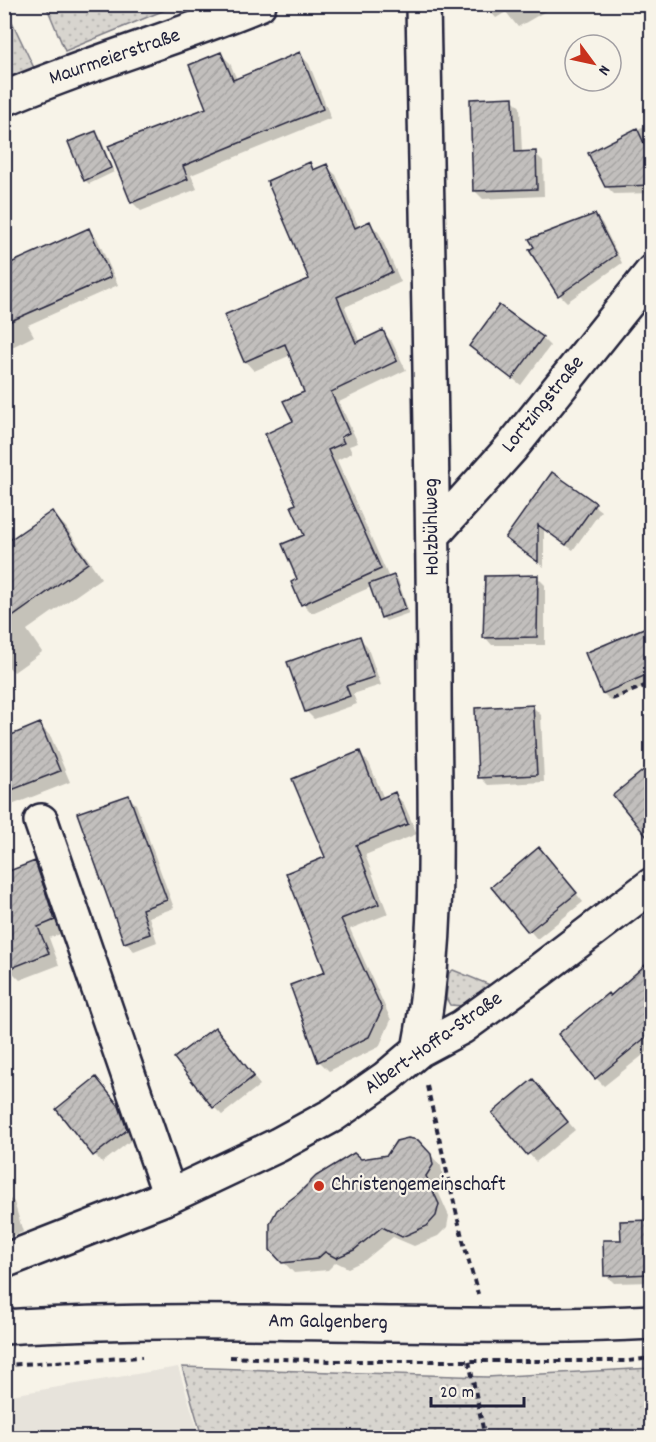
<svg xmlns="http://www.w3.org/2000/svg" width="656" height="1442" font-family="Dekko,sans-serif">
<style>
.built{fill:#e7e3db}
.grass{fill:url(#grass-dots);stroke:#7d7c85;stroke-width:1.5}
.shadow{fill:#0003}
.building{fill:url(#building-hatch);stroke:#22223b;stroke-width:1.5}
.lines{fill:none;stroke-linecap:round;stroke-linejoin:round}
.minor-casing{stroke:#22223b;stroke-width:38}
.tertiary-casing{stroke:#22223b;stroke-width:38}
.path{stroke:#22223b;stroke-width:4;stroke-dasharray:6 4.5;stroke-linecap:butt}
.minor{stroke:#f7f3e8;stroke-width:33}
.tertiary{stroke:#f7f3e8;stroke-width:33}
.poi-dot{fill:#c8321e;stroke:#f7f3e8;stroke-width:2}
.labels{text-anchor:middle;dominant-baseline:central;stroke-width:4.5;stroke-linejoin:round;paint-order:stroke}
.street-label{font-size:21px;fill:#22223b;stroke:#f7f3e8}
.poi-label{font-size:21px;fill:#22223b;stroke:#f7f3e8;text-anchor:start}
</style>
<defs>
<pattern id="grass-dots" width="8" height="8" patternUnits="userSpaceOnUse" patternTransform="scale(1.5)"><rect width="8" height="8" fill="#d8d5cf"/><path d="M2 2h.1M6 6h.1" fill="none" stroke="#b9b7b3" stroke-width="1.8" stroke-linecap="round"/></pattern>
<pattern id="building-hatch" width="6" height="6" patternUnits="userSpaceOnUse" patternTransform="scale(1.5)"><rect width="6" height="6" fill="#c2bfbd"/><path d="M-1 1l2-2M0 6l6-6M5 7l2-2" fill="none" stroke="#a6a4a3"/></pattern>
</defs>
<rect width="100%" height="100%" fill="#f7f3e8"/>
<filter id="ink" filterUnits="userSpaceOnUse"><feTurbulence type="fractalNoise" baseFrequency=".0167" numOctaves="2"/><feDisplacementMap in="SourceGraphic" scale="12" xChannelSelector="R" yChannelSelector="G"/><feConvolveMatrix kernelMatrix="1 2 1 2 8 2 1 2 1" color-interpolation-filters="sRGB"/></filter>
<g filter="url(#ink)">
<path class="built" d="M178,1367L200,1437H5V1396Z"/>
<path class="grass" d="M4,5L34,68L5,82H4Z
M46,5H177L65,51Z
M453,970L490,985V988L465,1006L450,1005L446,998L449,973Z
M182,1367L487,1377L651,1368V1437H202Z"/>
<path class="shadow" d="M484,4H548L551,8L518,27L506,12L496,18Z
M221,54L230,63L237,80L300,54L309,64L331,118L191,175L197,189L141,211L132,202L208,108Z
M512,99L520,107L522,153H535L543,161L544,196L483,199L475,191Z
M652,122V193L614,194L606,186L590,154Z
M96,133L100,137L114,172L89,184L85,180Z
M310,164L316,171L326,166L336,175L359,228L370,223L379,233L401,282L345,307L360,343L383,332L392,342L406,370L339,402L358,443L349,446L352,453L337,460L389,578L394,576L398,580L409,613L386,621L382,617L371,587L312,613L303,604L299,580L306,536L298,505L295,422L305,392L291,355L254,371L245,361L311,279Z
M595,216L602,223L622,263L567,302L560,295L531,250Z
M89,230L97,238L118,285L28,325L34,336L4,351V276Z
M542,338L550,346L521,385L471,346Z
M552,474L601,511L573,550L544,530V567L507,538Z
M652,500V510L648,502Z
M52,513L66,527L101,578L27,630L42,652L14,672L4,663V530L12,541Z
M537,577L545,585V645H492L485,637Z
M650,627L652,684L611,701L603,693Z
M359,638L367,646L381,685L353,694L357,704L314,719L306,711Z
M533,707L541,715L544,782L488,785L480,777Z
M40,725L51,737L70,782L4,808V740Z
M359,753L369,763L384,799L395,794L404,804L417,834L365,855L388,914L350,929L391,1020L379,1047L329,1071L319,1061L327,972V858Z
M652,766V840L615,795Z
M128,797L136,804L174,908L149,917L157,942L134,951L126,943L79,814Z
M547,857L583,902L537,939L493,887Z
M35,863L46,874L66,932L49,938L59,965L20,980L9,969L4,958Z
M652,962V1048L604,1086L596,1078L611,998Z
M215,1029L260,1085L222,1115L214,1107Z
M96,1079L127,1116L134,1138L102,1163L58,1109Z
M541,1089L575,1130L536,1162L494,1113Z
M417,1141L441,1166L443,1177L436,1187L449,1216L447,1227L438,1236L414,1246L393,1237L365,1260L348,1268L336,1262L328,1270L294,1273L272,1250L361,1161L388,1156Z
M4,1195L14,1202L23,1232L4,1239Z
M652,1221V1282L614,1283L606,1275L623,1241L622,1223Z"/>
<path class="building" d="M221,52L233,80L300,52L323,109L183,166L188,179L131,203L108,146L206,108L189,65Z
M513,97L515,152L536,151L537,189L473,191L470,99Z
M637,128L651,158V185L605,187L588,153Z
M96,131L111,168L84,181L68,142Z
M310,162L313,170L327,164L355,228L370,221L392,272L337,297L356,343L383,330L397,361L331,392L349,433L341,437L344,443L328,450L381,569L301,605L291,582L297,579L282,544L304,535L291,506L296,504L265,434L293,421L283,401L304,392L285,344L244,362L224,315L309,279L267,181Z
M595,214L616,255L558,296L529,250L534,247L529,239Z
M89,228L111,277L4,324V266Z
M499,305L543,337L512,379L469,346Z
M552,472L596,503L566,545L538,525V562L505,538Z
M52,511L88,563L4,623V544Z
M394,575L406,609L381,618L369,584Z
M538,575L537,637L483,638L485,576Z
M651,625V673L602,694L585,653Z
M360,636L374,677L346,686L350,696L305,712L287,662Z
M533,705L537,775L478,778L475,708Z
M40,723L60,771L4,793V738Z
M360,751L379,799L395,792L408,824L356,845L379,904L341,919L382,1009L369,1037L318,1062L290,985L325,972L286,873L325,857L292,779Z
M651,764V842L613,795Z
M129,795L167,900L142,909L150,934L124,943L77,813Z
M539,847L577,893L528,932L491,887Z
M35,861L55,920L38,927L49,953L4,971V873Z
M651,960V1033L595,1079L558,1034L608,993L610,996Z
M215,1027L254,1076L213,1108L174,1058Z
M96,1077L119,1106L127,1130L93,1156L56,1109Z
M533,1079L568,1122L527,1155L492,1113Z
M408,1138L418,1140L431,1154L433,1165L426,1176L439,1204L436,1216L427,1226L402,1237L382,1227L354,1250L336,1258L325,1252L317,1259L282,1263L270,1250V1223L277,1210L299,1193L316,1176L354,1153L361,1159L387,1155L396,1141Z
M651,1220V1274L604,1276L603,1240H621L620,1221Z"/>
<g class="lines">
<defs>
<path id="minor" d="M4,99C87,63 175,39 259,4
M433,535L512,447L652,272
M41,821L170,1196
M419,1050C442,931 434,804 434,683C433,457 427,231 423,4
M4,1261L170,1196L278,1145L333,1115L386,1078L419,1050L462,1027L539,971L652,885"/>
<path id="tertiary" d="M4,1327C135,1319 266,1322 396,1324C482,1325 566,1327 652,1322"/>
</defs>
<use href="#minor" class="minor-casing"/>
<use href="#tertiary" class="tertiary-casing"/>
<path class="path" d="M612,699L652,683
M427,1086L462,1237L478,1294
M230,1357L333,1361H628L652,1358
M469,1361L485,1438
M4,1365L142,1357"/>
<use href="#minor" class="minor"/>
<use href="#tertiary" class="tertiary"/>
</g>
</g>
<circle class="poi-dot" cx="319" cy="1186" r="6"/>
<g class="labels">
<g class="street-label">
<text transform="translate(115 58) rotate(-19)">Maurmeierstraße</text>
<text transform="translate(544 405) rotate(-51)">Lortzingstraße</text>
<text transform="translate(433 527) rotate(-91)">Holzbühlweg</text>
<text transform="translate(434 1044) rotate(-35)">Albert-Hoffa-Straße</text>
<text transform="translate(328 1323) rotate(1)">Am Galgenberg</text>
</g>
<g class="poi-label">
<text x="331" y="1186">Christengemeinschaft</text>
</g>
</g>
<rect width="656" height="1442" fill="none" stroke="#f7f3e8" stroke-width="24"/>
<rect x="12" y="12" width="632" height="1418" fill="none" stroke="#22223b" stroke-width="2" filter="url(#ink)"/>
<g transform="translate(593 63) rotate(123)"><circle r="28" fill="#f7f3e8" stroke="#a29fa3" stroke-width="1.5"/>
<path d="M0-4.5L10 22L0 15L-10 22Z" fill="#c8321e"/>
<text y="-9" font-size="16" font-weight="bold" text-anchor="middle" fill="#22223b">N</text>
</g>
<path d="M431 1397v9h93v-9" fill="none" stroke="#22223b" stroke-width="3"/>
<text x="440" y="1397" font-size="18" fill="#22223b" stroke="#f7f3e8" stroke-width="4.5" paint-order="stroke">20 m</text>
</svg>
